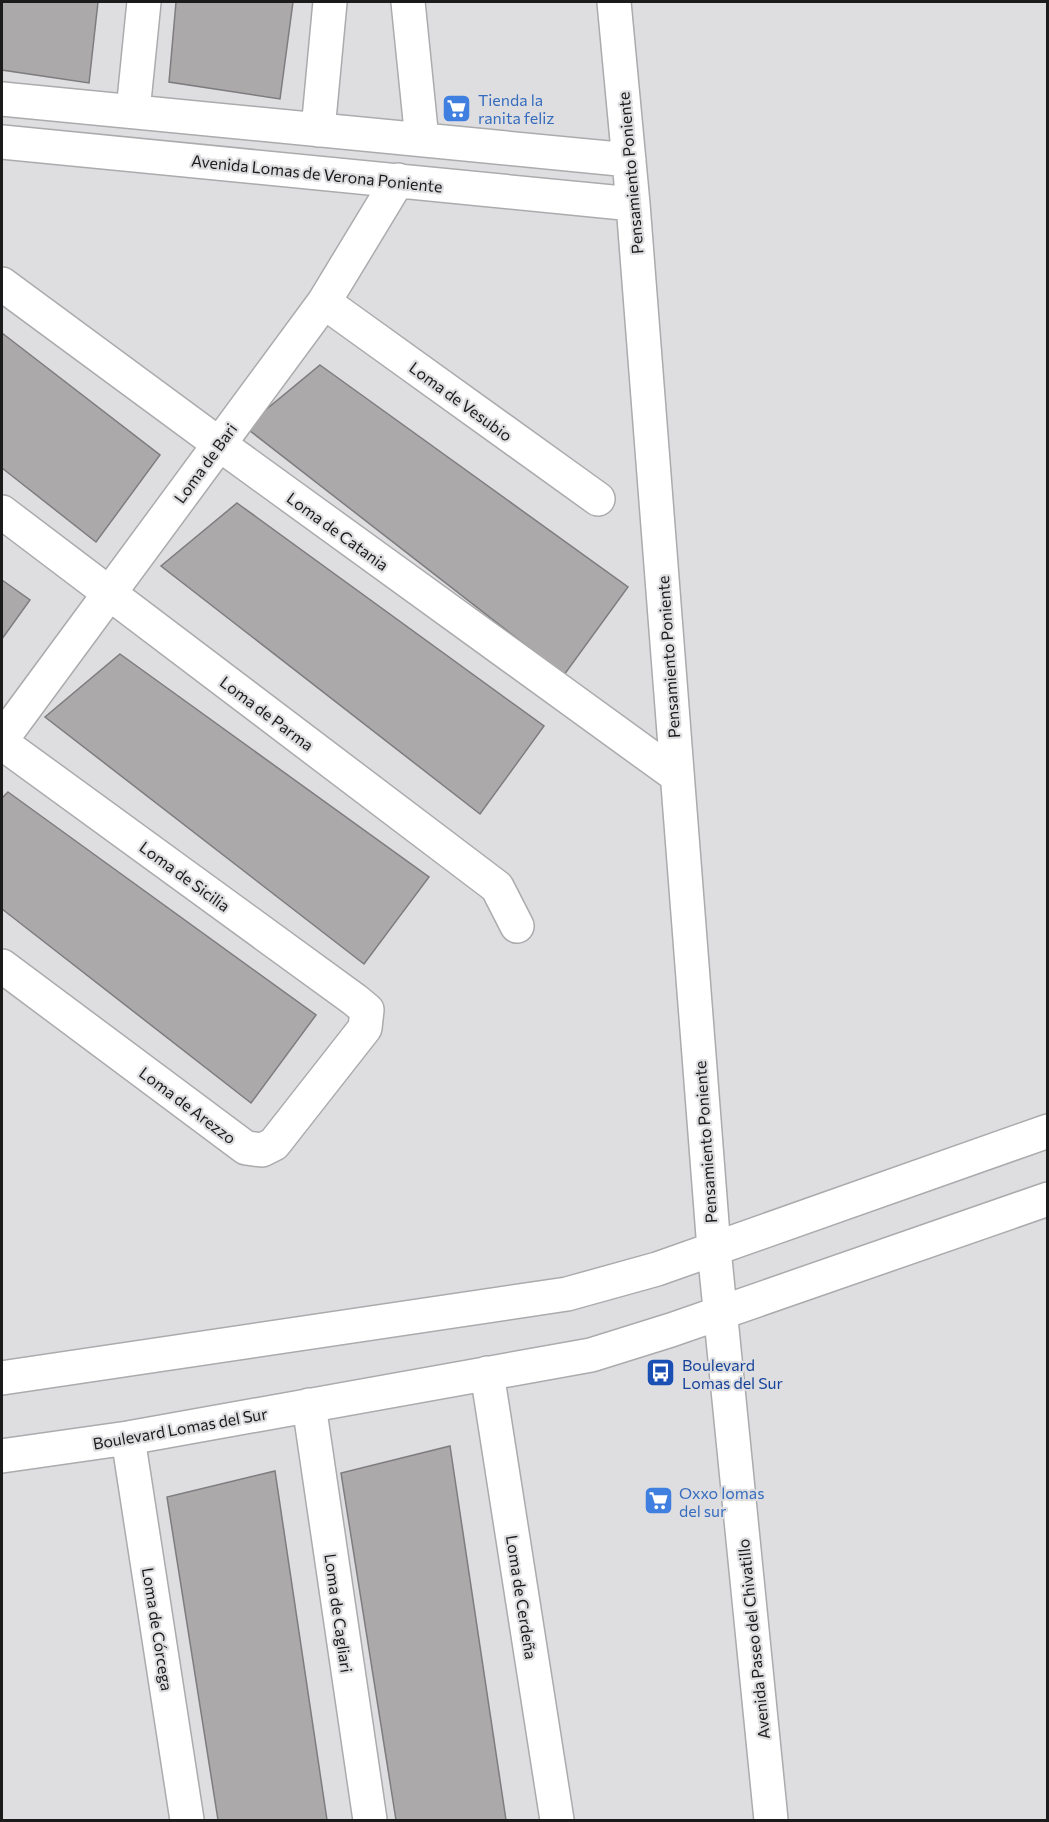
<svg xmlns="http://www.w3.org/2000/svg" width="1049" height="1822" font-family="Commissioner,sans-serif">
<style>
.building{fill:#aba9aa;stroke:#7e7c7e;stroke-width:1.5}
.lines{fill:none;stroke-linecap:round;stroke-linejoin:round}
.minor-casing{stroke:#ababad;stroke-width:36}
.minor{stroke:#fff;stroke-width:33}
.labels{text-anchor:middle;dominant-baseline:central;stroke-width:4.5;stroke-linejoin:round;paint-order:stroke}
.shop-label{font-size:16px;fill:#366cbe;stroke:#dedee1;text-anchor:start}
.street-label{font-size:16px;fill:#1b1b1c;stroke:#dedee1}
.transit-label{font-size:16px;fill:#164399;stroke:#dedee1;text-anchor:start}
</style>
<rect width="100%" height="100%" fill="#dedee1"/>
<path class="building" d="M2,2H98L89,83L2,70Z
M176,2H293L280,99L169,82Z
M2,333L160,455L96,542L2,468Z
M320,365L628,587L564,675L245,427Z
M237,503L544,726L480,814L161,566Z
M2,580L30,600L2,639Z
M120,654L429,877L364,964L45,717Z
M8,792L316,1015L251,1103L2,909V798Z
M450,1446L506,1820H396L341,1473Z
M275,1471L327,1820H218L167,1497Z"/>
<g class="lines">
<defs>
<path id="minor" d="M408,2L422,140
M614,2L633,204L714,1249L771,1820
M2,99L629,160
M133,111L144,2
M318,130L330,2
M2,142L633,204
M2,284L219,444L677,776
M324,302L598,499
M2,512L497,887L517,926
M2,739L324,302L398,180
M2,743L355,1000L367,1010L365,1028L274,1144L262,1150L246,1148L2,966
M487,1373L557,1820
M2,1378L567,1294L657,1269L1048,1131
M309,1405L370,1820
M128,1438L187,1820
M2,1456L128,1438L591,1355L671,1330L1048,1199"/>
</defs>
<use href="#minor" class="minor-casing"/>
<use href="#minor" class="minor"/>
</g>
<defs>
<symbol id="supermarket-square" viewBox="-11 -11 22 22"><rect x="-9" y="-9" width="18" height="18" rx="4" fill="#3f7fe0" stroke="#dedee1"/><path d="M-6-5.5h2.5l.6 2H6L4.5 2H-2.5L-4.4-4H-6ZM-1.5 3.2a1.3 1.3 0 1 0 .1 0ZM3 3.2a1.3 1.3 0 1 0 .1 0Z" fill="#fff"/></symbol>
<symbol id="bus-square" viewBox="-11 -11 22 22"><rect x="-9" y="-9" width="18" height="18" rx="4" fill="#1a4fb4" stroke="#dedee1"/><path d="M-5-6H5V4H4V6H2V4H-2V6H-4V4H-5ZM-3.5-4V0h7V-4ZM-3.5 1.2v1.5H-2V1.2ZM2 1.2v1.5H3.5V1.2Z" fill="#fff"/></symbol>
</defs>
<g fill-rule="evenodd">
<use href="#supermarket-square" x="440" y="92" width="33" height="33"/>
<use href="#bus-square" x="644" y="1356" width="33" height="33"/>
<use href="#supermarket-square" x="642" y="1484" width="33" height="33"/>
</g>
<g class="labels">
<g class="shop-label">
<text x="478" y="99">Tienda la<tspan x="478" dy="18">ranita feliz</tspan></text>
<text x="679" y="1492">Oxxo lomas<tspan x="679" dy="18">del sur</tspan></text>
</g>
<g class="street-label">
<text transform="translate(317 173) rotate(6)">Avenida Lomas de Verona Poniente</text>
<text transform="translate(630 173) rotate(-95)">Pensamiento Poniente</text>
<text transform="translate(461 401) rotate(36)">Loma de Vesubio</text>
<text transform="translate(205 463) rotate(-54)">Loma de Bari</text>
<text transform="translate(338 531) rotate(36)">Loma de Catania</text>
<text transform="translate(668 657) rotate(-94)">Pensamiento Poniente</text>
<text transform="translate(267 713) rotate(37)">Loma de Parma</text>
<text transform="translate(185 876) rotate(36)">Loma de Sicilia</text>
<text transform="translate(188 1105) rotate(37)">Loma de Arezzo</text>
<text transform="translate(705 1142) rotate(-94)">Pensamiento Poniente</text>
<text transform="translate(180 1428) rotate(-10)">Boulevard Lomas del Sur</text>
<text transform="translate(522 1597) rotate(81)">Loma de Cerdeña</text>
<text transform="translate(339 1613) rotate(82)">Loma de Cagliari</text>
<text transform="translate(158 1629) rotate(81)">Loma de Córcega</text>
<text transform="translate(753 1639) rotate(-96)">Avenida Paseo del Chivatillo</text>
</g>
<g class="transit-label">
<text x="682" y="1364">Boulevard<tspan x="682" dy="18">Lomas del Sur</tspan></text>
</g>
</g>
<rect width="1049" height="1822" fill="none" stroke="#1b1b1c" stroke-width="6"/>
</svg>
